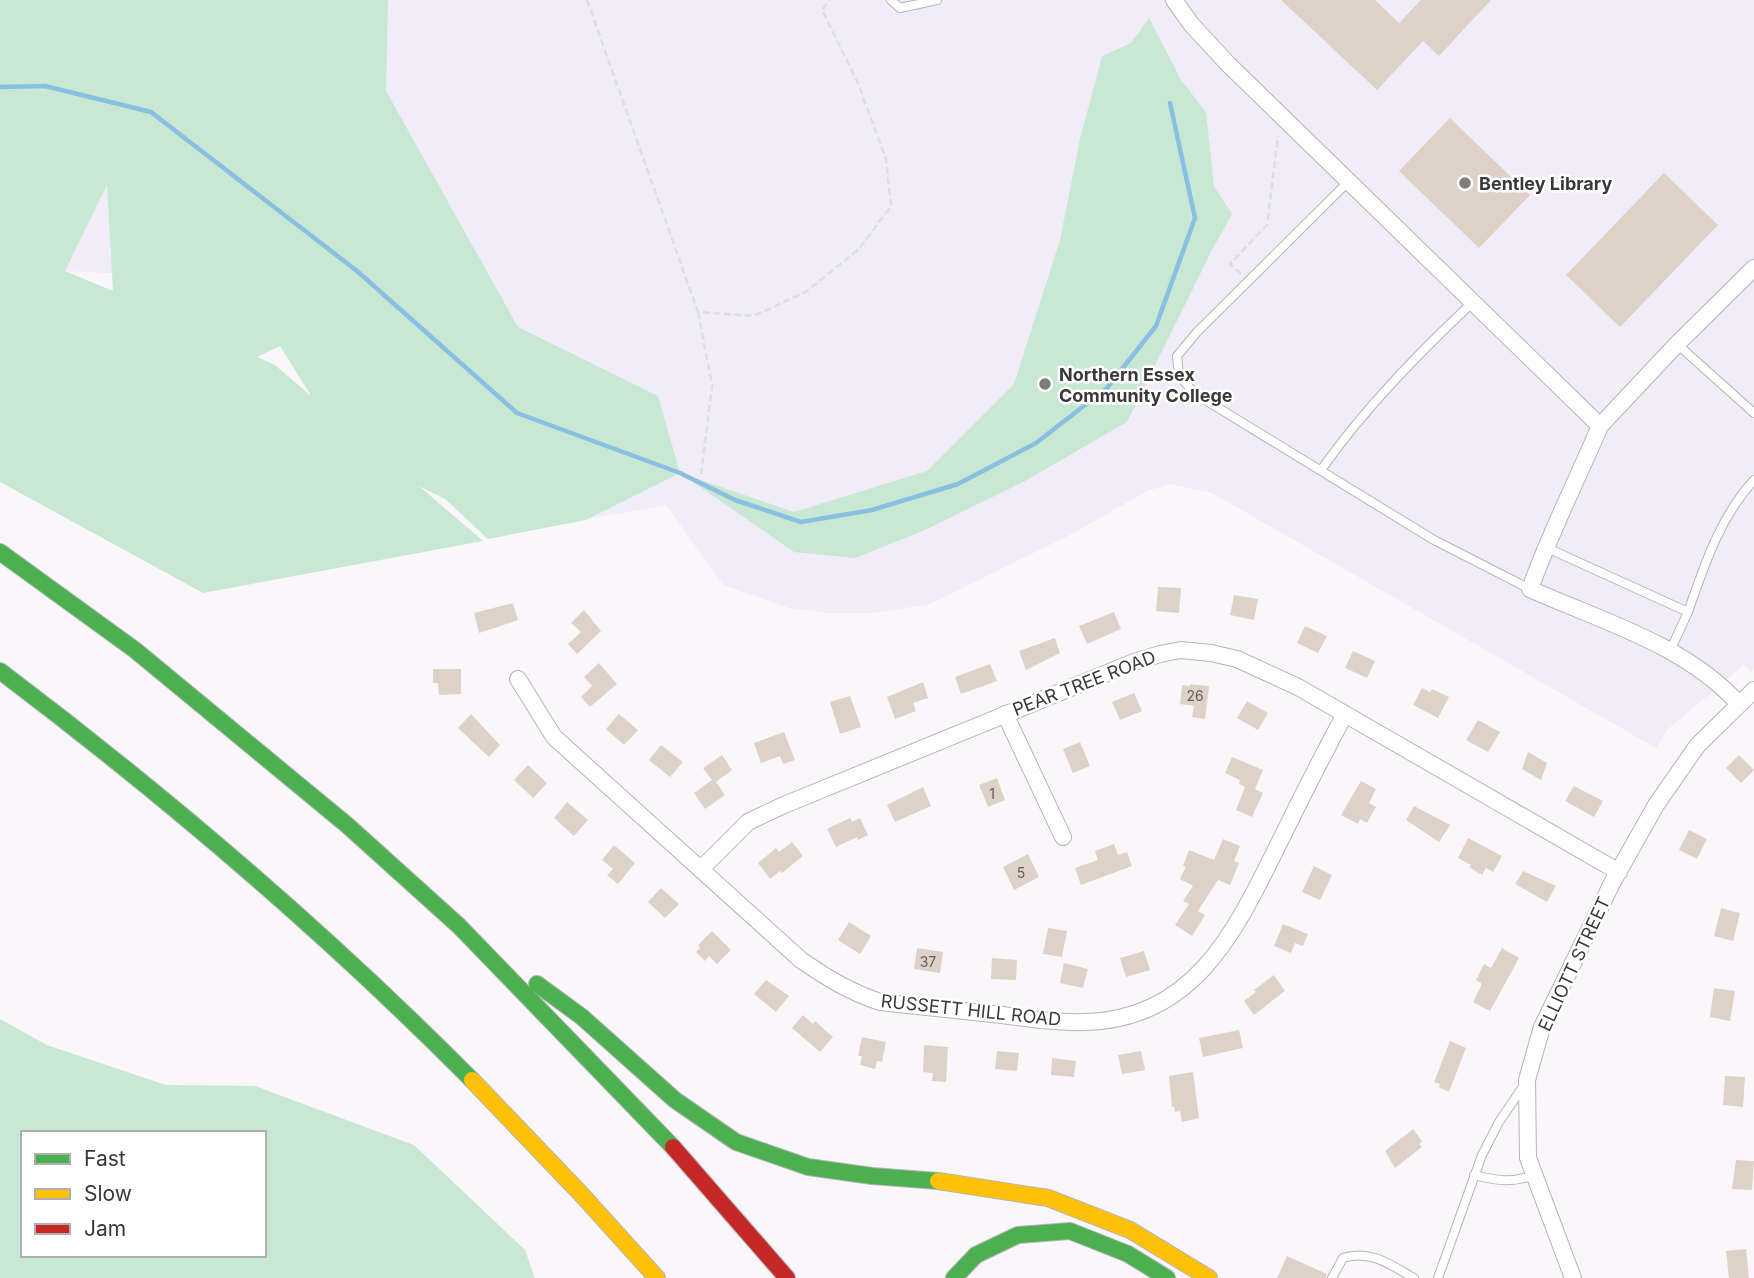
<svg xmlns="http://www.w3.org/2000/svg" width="1754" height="1278" font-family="Inter,sans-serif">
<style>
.education{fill:#f0ecf8}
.green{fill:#c9e8d3;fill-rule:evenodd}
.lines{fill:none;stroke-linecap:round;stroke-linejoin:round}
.stream{stroke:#89bfe1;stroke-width:4.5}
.building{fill:#ded2c8}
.lane-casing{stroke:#b6b4b6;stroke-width:10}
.street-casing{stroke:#b6b4b6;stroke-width:18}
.fast-casing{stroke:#b6b4b6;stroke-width:18}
.slow-casing{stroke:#b6b4b6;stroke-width:18}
.jam-casing{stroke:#b6b4b6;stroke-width:18}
.path{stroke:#dfdedf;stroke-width:2.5;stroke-dasharray:7 3.5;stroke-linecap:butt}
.lane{stroke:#fefefe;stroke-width:8}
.street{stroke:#fefefe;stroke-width:16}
.fast{stroke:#4caf50;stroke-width:16}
.slow{stroke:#ffc107;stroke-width:16}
.jam{stroke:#c62828;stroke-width:16}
.poi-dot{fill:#7d7b7e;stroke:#fff;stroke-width:2.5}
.labels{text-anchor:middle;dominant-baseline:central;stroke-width:5;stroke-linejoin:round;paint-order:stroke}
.number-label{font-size:14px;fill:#635e5e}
.poi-label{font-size:18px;font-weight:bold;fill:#3a383a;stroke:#fff;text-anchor:start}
.street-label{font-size:18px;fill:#3a383a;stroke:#fff}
</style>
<rect width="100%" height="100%" fill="#faf7fb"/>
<path class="education" d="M196,0H1754V669L1751,672L1744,665L1668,729L1656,748L1212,493L1170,484L1147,491L1070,535L930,604L874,613H827L789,608L723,585L666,505L510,533L311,361L154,275L65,271Z"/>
<path class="green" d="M0,0H388L386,91L518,327L658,396L680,473L794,512L927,471L1014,384L1060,240L1080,139L1102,56L1131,43L1149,18L1181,80L1206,112L1214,186L1232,214L1213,248L1127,422L1025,481L925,530L855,558L794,552L680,473L586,520L488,539L445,499L419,486L483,541L203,593L0,482ZM107,185L113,291L65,271ZM280,346L310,394V395L275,365L257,357Z
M0,1019L47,1045L166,1085L255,1086L414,1145L525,1250L535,1278H0ZM23,1133H264V1255H23Z"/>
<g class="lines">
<path class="stream" d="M0,87L45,86L151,112L357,271L517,413L680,473L735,500L801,522L872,510L958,484L1036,443L1107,388L1156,326L1195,218L1170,103"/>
</g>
<path class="building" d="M1281,0H1375L1399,23L1421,0H1491L1439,56L1423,41L1377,90Z
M1450,118L1530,195L1479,248L1399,171Z
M1664,173L1718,225L1620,327L1566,275Z
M1158,587L1181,588L1179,613L1156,611Z
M1234,595L1258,599L1254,620L1230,615Z
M513,603L518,620L479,633L474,613Z
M584,610L601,631L577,654L568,644L581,632L571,623Z
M1114,612L1121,629L1087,644L1079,626Z
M1305,626L1327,636L1318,653L1297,643Z
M1055,638L1060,653L1026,670L1019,651Z
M1353,651L1375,661L1367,678L1345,668Z
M599,663L617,684L590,707L581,697L592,686L584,677Z
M990,664L997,681L961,694L955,677Z
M433,669H461V694L439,695L438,683H433Z
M923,682L928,698L913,703L916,711L895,719L887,697Z
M1190,684L1209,686L1205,719L1192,717L1194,706L1180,704L1182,685L1190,686Z
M1422,688L1430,692L1432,689L1449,697L1438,718L1413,705Z
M1134,693L1142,711L1120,720L1112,702Z
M850,696L861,727L840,734L830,702Z
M1247,701L1268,713L1258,730L1237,718Z
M471,714L500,745L489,757L458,728Z
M619,714L638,730L624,745L606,729Z
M1478,720L1500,732L1488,752L1466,740Z
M784,732L795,760L783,764L780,756L761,763L754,743Z
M1080,742L1090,766L1073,773L1063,749Z
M661,745L683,762L670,777L649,760Z
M1528,752L1547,763L1541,780L1522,769Z
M722,755L732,770L716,782L725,795L705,809L694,793L712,780L703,768Z
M1739,755L1754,770L1741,783L1726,768Z
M1232,757L1263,770L1255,789L1263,793L1252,817L1236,810L1245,787L1239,784L1240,780L1225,773Z
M528,765L547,783L533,798L514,780Z
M997,778L1005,800L988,807L979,785Z
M1361,781L1376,789L1369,803L1376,807L1367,823L1360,819L1358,824L1341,815Z
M1574,786L1603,801L1594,817L1565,801Z
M923,787L931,806L895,822L887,805Z
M567,802L588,820L574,836L554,818Z
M1414,806L1450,825L1439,842L1406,820Z
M850,818L852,822L860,818L868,835L858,840L857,837L836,847L827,829Z
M1689,830L1707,839L1697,859L1679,850Z
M1468,838L1502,856L1493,872L1486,868L1482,875L1469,867L1471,865L1458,858Z
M1223,839L1240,846L1234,861L1239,863L1230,885L1218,880L1198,911L1205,915L1192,936L1175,925L1189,904L1183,901L1193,886L1180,879L1186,867L1183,866L1189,850L1214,860Z
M792,842L803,856L782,873L780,871L770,879L758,863L776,848L779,852Z
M1114,844L1118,855L1127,852L1132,866L1081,885L1075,868L1098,860L1095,851Z
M614,845L635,863L618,884L607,875L613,869L602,860Z
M1028,854L1039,877L1014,890L1003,867Z
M1314,866L1332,875L1320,900L1302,892Z
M1523,871L1556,886L1547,902L1515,884Z
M661,888L679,904L665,918L648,902Z
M1721,908L1740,913L1733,941L1714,936Z
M849,922L871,936L860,954L838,940Z
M1283,924L1308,934L1303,946L1295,943L1291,953L1274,946Z
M1048,928L1067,931L1062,957L1043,954Z
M712,931L731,950L717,964L709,956L705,961L696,952L700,948L698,945Z
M917,948L943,952L940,973L914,969Z
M1502,948L1519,958L1490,1011L1473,1002L1481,986V983L1476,980L1484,964L1491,968Z
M1144,951L1150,970L1126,977L1120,958Z
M992,958L1017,960L1016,980L991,979Z
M1064,963L1088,969L1083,988L1060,983Z
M1274,975L1285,991L1254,1015L1244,1001L1256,992L1254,990Z
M766,980L789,996L776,1012L754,994Z
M1714,988L1735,991L1730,1021L1710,1017Z
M803,1015L813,1024L815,1021L833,1037L820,1052L792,1028Z
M1239,1030L1243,1048L1203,1057L1199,1038Z
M862,1037L886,1042L882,1062L877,1061L875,1069L860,1065L862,1056H858Z
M1450,1041L1466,1048L1449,1092L1439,1087L1440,1084L1434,1082Z
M924,1045L948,1047L946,1082L932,1081L933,1073L923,1072Z
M997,1051L1019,1053L1017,1071L995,1069Z
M1141,1051L1145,1070L1122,1074L1118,1055Z
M1052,1058L1076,1061L1074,1077L1051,1075Z
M1193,1072L1199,1118L1182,1122L1180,1111L1175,1112L1174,1107H1172L1169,1076Z
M1725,1076L1745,1077L1743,1107L1723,1105Z
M1413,1129L1422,1141L1419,1144L1422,1147L1395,1168L1385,1151Z
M1736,1160L1754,1161L1752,1190L1732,1189Z
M1746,1249L1749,1278H1729L1726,1251Z
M1287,1256L1327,1274L1326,1278H1277Z"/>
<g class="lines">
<defs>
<path id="lane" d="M891,0L900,8L937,0
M1348,182L1197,332L1177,356L1179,375L1194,393L1434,540L1530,589
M1677,344L1754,413
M1321,470C1364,409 1418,354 1473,302
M1545,547L1688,612C1704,566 1720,517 1754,480
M1670,651L1688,612
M1474,1175C1499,1181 1511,1183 1535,1175
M1332,1278L1343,1258C1370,1249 1391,1265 1414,1278
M1438,1278L1482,1155L1499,1122L1524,1085"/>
<path id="street" d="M1174,0L1191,24L1227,63L1600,426C1577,480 1550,533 1530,589C1601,621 1684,644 1738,703
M1600,426L1677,344L1754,268
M518,679L554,737L801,960C827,978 850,992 880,1002C921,1006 961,1011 1002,1015C1030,1019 1058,1023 1086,1022C1199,1019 1239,923 1282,837C1302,796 1323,755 1345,714
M1005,714L1063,837
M702,868L748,822L784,805L1134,662L1160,654L1181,650L1211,653L1237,659L1298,687L1619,872
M1573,1278L1528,1158L1527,1080L1542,1027L1612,883L1656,805L1697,746L1754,690"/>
<path id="fast" d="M0,552L135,650L347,825L459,926L673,1147
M0,671C167,797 325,932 472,1080
M537,984L582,1017L675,1100L736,1142L808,1167L872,1176L938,1181
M954,1278L976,1255L1018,1235L1070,1231L1128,1254L1167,1278"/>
<path id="slow" d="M472,1080L582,1195L657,1278
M938,1181L1048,1198L1130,1230L1209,1278"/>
<path id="jam" d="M673,1147L787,1278"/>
</defs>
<use href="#lane" class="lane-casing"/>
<use href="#street" class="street-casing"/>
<use href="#fast" class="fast-casing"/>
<use href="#slow" class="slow-casing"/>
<use href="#jam" class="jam-casing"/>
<path class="path" d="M587,0L698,312L754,316L807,291L859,249L891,206L886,159L858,83L822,10L830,0
M1241,274L1230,264L1267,225L1278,136
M698,312L712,385L701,476"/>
<use href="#lane" class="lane"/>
<use href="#street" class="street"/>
<use href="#fast" class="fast"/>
<use href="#slow" class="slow"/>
<use href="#jam" class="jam"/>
</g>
<g class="poi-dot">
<circle cx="1465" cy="183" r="7"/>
<circle cx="1045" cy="384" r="7"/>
</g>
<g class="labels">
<g class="number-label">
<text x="1195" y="695">26</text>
<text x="992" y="793">1</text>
<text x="1021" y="872">5</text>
<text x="928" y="961">37</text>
</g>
<g class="poi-label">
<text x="1479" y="183">Bentley Library</text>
<text x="1059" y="374">Northern Essex<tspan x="1059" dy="21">Community College</tspan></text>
</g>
<g class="street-label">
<text transform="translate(1084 683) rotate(-21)">PEAR TREE ROAD</text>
<text transform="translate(1574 964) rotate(-65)">ELLIOTT STREET</text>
<text transform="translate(971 1010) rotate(6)">RUSSETT HILL ROAD</text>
</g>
</g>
<rect x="21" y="1131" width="245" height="126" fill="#ffffff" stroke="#b0afb0" stroke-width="2"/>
<rect x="35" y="1154" width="35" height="10" fill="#4caf50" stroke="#b0afb0" stroke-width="2"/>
<text x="84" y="1166" font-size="21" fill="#3a383a">Fast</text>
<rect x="35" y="1189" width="35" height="10" fill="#ffc107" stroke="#b0afb0" stroke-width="2"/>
<text x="84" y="1201" font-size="21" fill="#3a383a">Slow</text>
<rect x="35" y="1224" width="35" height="10" fill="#c62828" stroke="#b0afb0" stroke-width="2"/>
<text x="84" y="1236" font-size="21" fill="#3a383a">Jam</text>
</svg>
